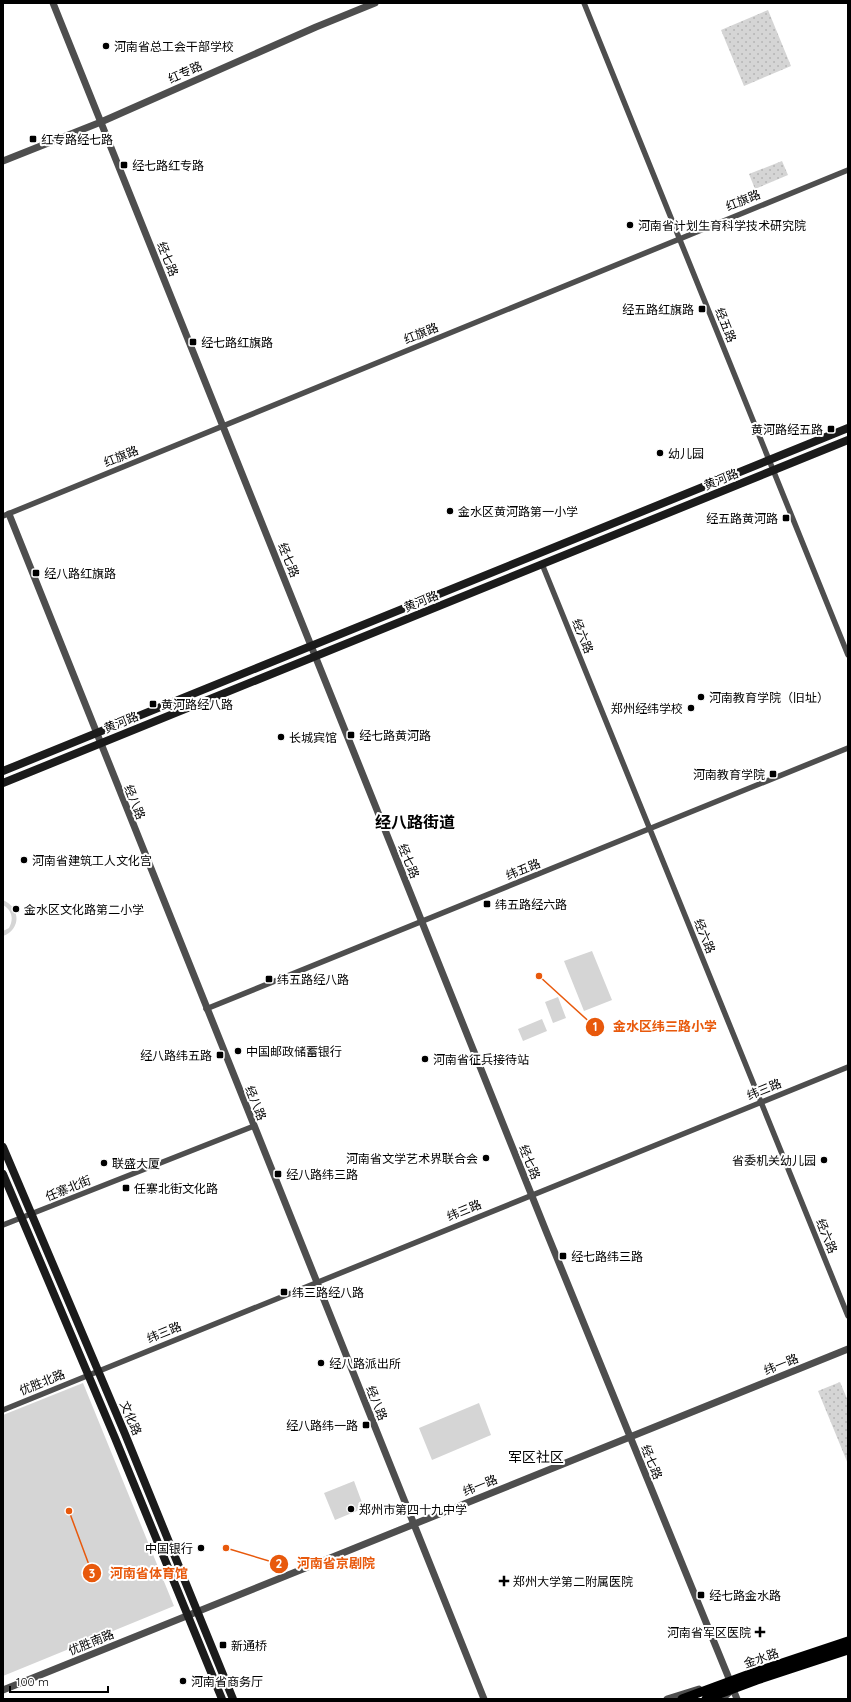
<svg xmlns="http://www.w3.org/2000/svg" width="851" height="1702" font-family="Quicksand,'Noto Sans SC',sans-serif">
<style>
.grass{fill:url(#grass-dots)}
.garden{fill:#d5d5d5}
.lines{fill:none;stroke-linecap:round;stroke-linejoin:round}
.minor{stroke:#4e4e4e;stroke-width:5.5}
.tertiary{stroke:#4e4e4e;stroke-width:7}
.secondary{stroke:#1b1b1b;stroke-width:8}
.primary{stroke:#000;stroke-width:9}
.poi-dot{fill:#000;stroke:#fff;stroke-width:1.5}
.labels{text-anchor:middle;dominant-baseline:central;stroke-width:4;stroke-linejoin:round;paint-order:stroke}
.poi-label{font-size:12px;fill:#000;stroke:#fff;text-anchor:start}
.street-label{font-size:12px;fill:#000;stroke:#fff}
.quarter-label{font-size:14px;fill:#000;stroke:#fff}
.district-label{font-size:16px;font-weight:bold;fill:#000;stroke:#fff}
.leader{fill:none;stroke:#e8590c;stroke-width:1.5}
.callout-dot{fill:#e8590c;stroke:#fff;stroke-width:1.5}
.mark-label{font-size:12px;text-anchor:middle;font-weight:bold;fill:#fff}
.callout-label{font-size:13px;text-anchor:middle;font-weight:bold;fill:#e8590c;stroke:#fff;stroke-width:4;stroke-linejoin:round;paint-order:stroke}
</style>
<defs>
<pattern id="grass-dots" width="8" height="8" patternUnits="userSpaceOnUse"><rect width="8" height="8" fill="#d5d5d5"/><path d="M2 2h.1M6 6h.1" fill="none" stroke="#b5b5b5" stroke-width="1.8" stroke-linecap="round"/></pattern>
</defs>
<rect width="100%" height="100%" fill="#fff"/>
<path class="grass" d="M768,10L791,66L744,86L721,30Z
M782,161L788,175L755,189L749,174Z
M840,1382L848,1401V1464L818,1391Z"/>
<path class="garden" d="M3,900C21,908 21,929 3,936V931L9,928C14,919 12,910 3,905Z
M592,951L612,1000L584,1011L564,961Z
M558,997L566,1018L553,1023L545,1002Z
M542,1019L547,1031L523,1041L518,1029Z
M83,1383L174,1606L3,1676V1415Z
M479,1403L491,1435L432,1460L419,1428Z
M354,1481L364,1508L335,1520L324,1493Z"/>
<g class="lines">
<path class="minor" d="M584,3L848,655
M3,516L848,170
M542,564L848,1316
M206,1009L848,748
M3,1225L254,1126
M3,1410L848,1067"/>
<path class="tertiary" d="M53,3L546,1231L730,1681L725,1683
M3,161L101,122L316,27L375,3
M9,514L484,1699
M3,1690L848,1349
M667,1699L699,1689
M722,1699L733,1689L737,1699"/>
<path class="secondary" d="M3,771L848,428
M3,783L848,440
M3,1147L125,1434L233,1699
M3,1174L115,1438L222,1699"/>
<path class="primary" d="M682,1699L755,1672L848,1641
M706,1699L757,1680L848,1650"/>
</g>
<g class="poi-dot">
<circle cx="106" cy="46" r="4"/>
<rect x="29" y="135" width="8" height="8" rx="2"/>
<rect x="120" y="161" width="8" height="8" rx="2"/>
<circle cx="630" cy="225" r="4"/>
<rect x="698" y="305" width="8" height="8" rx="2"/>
<rect x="189" y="338" width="8" height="8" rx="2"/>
<rect x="827" y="425" width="8" height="8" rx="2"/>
<circle cx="660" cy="453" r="4"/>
<circle cx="450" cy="511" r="4"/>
<rect x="782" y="514" width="8" height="8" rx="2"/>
<rect x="32" y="569" width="8" height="8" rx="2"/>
<circle cx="701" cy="697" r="4"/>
<rect x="149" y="700" width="8" height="8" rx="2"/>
<circle cx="691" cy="708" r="4"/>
<rect x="347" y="731" width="8" height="8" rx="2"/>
<circle cx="281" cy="737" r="4"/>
<rect x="769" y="770" width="8" height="8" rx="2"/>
<circle cx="24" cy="860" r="4"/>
<rect x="483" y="900" width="8" height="8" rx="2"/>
<circle cx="16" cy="909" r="4"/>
<rect x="265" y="975" width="8" height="8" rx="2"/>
<circle cx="238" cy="1051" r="4"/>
<rect x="216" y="1051" width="8" height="8" rx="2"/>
<circle cx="425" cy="1059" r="4"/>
<circle cx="486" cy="1158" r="4"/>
<circle cx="824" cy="1160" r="4"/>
<circle cx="104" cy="1163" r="4"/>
<rect x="274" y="1170" width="8" height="8" rx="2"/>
<rect x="122" y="1184" width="8" height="8" rx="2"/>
<rect x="559" y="1252" width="8" height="8" rx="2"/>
<rect x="280" y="1288" width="8" height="8" rx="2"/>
<circle cx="321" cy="1363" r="4"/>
<rect x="362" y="1421" width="8" height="8" rx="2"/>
<circle cx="351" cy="1509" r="4"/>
<circle cx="201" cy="1548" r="4"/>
<path d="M502 1575h4v4h4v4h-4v4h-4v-4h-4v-4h4z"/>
<rect x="697" y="1591" width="8" height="8" rx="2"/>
<path d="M758 1626h4v4h4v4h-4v4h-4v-4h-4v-4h4z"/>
<rect x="219" y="1641" width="8" height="8" rx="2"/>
<circle cx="183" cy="1681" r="4"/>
</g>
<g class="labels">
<g class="poi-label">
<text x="114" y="46">河南省总工会干部学校</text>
<text x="41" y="139">红专路经七路</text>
<text x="132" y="165">经七路红专路</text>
<text x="638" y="225">河南省计划生育科学技术研究院</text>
<text x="694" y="309" text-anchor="end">经五路红旗路</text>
<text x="201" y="342">经七路红旗路</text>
<text x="823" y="429" text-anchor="end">黄河路经五路</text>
<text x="668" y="453">幼儿园</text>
<text x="458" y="511">金水区黄河路第一小学</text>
<text x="778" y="518" text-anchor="end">经五路黄河路</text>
<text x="44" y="573">经八路红旗路</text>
<text x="709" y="697">河南教育学院（旧址）</text>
<text x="161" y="704">黄河路经八路</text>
<text x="683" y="708" text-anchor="end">郑州经纬学校</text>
<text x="359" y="735">经七路黄河路</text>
<text x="289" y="737">长城宾馆</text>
<text x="765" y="774" text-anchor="end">河南教育学院</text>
<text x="32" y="860">河南省建筑工人文化宫</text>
<text x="495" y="904">纬五路经六路</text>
<text x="24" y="909">金水区文化路第二小学</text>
<text x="277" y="979">纬五路经八路</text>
<text x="246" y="1051">中国邮政储蓄银行</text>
<text x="212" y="1055" text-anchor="end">经八路纬五路</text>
<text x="433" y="1059">河南省征兵接待站</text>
<text x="478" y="1158" text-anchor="end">河南省文学艺术界联合会</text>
<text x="816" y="1160" text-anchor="end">省委机关幼儿园</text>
<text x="112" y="1163">联盛大厦</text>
<text x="286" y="1174">经八路纬三路</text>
<text x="134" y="1188">任寨北街文化路</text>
<text x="571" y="1256">经七路纬三路</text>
<text x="292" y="1292">纬三路经八路</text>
<text x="329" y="1363">经八路派出所</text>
<text x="358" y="1425" text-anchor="end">经八路纬一路</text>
<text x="359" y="1509">郑州市第四十九中学</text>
<text x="193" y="1548" text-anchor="end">中国银行</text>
<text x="513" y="1581">郑州大学第二附属医院</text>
<text x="709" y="1595">经七路金水路</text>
<text x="751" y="1632" text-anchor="end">河南省军区医院</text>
<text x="231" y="1645">新通桥</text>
<text x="191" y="1681">河南省商务厅</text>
</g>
<g class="street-label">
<text transform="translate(185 72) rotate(-24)">红专路</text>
<text transform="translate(743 200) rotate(-22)">红旗路</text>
<text transform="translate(168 259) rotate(68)">经七路</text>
<text transform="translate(726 325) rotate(68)">经五路</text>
<text transform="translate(421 333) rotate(-22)">红旗路</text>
<text transform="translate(121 456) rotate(-22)">红旗路</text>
<text transform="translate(721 479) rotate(-22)">黄河路</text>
<text transform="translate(289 560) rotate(68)">经七路</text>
<text transform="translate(421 601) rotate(-22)">黄河路</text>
<text transform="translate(583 636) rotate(68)">经六路</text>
<text transform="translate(121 722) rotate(-22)">黄河路</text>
<text transform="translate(135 802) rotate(68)">经八路</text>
<text transform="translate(409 861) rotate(68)">经七路</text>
<text transform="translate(523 869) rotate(-22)">纬五路</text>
<text transform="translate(705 936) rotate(68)">经六路</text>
<text transform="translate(764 1089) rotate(-22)">纬三路</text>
<text transform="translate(256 1103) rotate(68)">经八路</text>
<text transform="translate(530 1162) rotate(68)">经七路</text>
<text transform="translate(68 1188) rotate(-22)">任寨北街</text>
<text transform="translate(464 1210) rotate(-22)">纬三路</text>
<text transform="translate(827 1236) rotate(68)">经六路</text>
<text transform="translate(164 1332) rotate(-22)">纬三路</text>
<text transform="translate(781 1364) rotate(-22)">纬一路</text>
<text transform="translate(42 1382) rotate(-22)">优胜北路</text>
<text transform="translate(377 1403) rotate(68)">经八路</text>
<text transform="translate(131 1418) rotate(67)">文化路</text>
<text transform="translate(652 1462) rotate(68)">经七路</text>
<text transform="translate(480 1485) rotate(-22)">纬一路</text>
<text transform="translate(91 1642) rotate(-22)">优胜南路</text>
<text transform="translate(761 1658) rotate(-19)">金水路</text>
</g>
<g class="quarter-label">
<text x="536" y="1457">军区社区</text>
</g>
<g class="district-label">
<text x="415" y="822">经八路街道</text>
</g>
</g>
<path class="leader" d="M539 976L595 1027M226 1548L279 1564M69 1511L92 1573"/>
<g class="callout-dot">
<circle cx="539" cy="976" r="4"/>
<circle cx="226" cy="1548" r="4"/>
<circle cx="69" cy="1511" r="4"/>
<circle cx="595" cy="1027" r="10"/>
<circle cx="279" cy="1564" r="10"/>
<circle cx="92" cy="1573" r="10"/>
</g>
<g class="mark-label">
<text x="595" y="1031">1</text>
<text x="279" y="1568">2</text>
<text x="92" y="1578">3</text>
</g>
<g class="callout-label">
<text x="665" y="1031">金水区纬三路小学</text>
<text x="336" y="1568">河南省京剧院</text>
<text x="149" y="1578">河南省体育馆</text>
</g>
<rect width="851" height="1702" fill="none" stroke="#000000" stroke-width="8"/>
<path d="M10 1686v6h98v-6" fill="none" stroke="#000000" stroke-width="2"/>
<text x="16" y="1686" font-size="12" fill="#000000" stroke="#ffffff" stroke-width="3" paint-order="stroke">100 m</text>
</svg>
